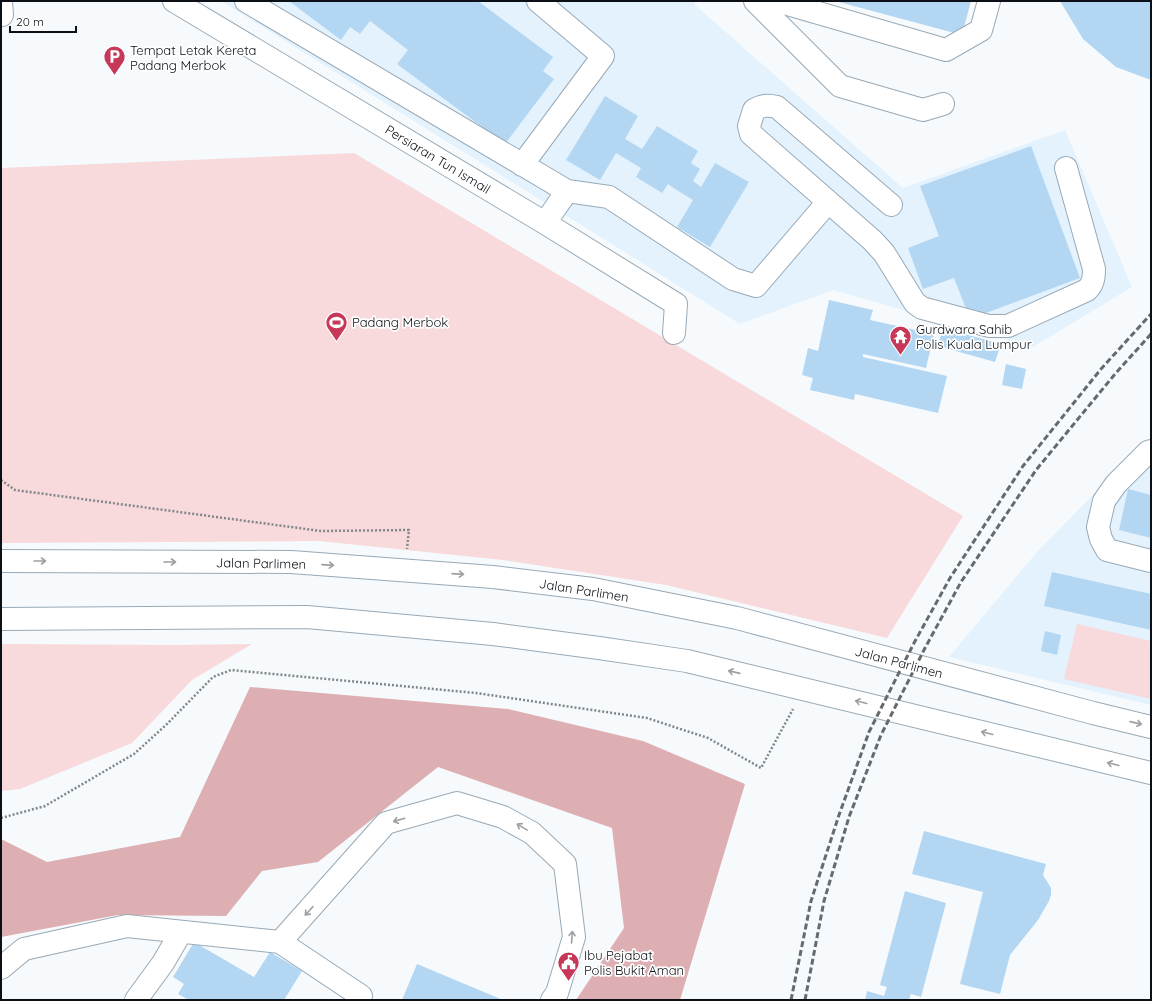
<svg xmlns="http://www.w3.org/2000/svg" width="1152" height="1001" font-family="Quicksand,sans-serif">
<style>
.built{fill:#e3f2fd}
.green{fill:#f8d9dc}
.forest{fill:#ddafb3}
.building{fill:#b3d7f2}
.lines{fill:none;stroke-linecap:round;stroke-linejoin:round}
.minor-casing{stroke:#98a9b6;stroke-width:24}
.path{stroke:#81868a;stroke-width:2.5;stroke-dasharray:2 2;stroke-linecap:butt}
.minor{stroke:#fff;stroke-width:22}
.rail{stroke:#646a6d;stroke-width:3;stroke-dasharray:6 3;stroke-linecap:butt}
.oneway{stroke:#9d9fa1}
.labels{text-anchor:middle;dominant-baseline:central;stroke-width:3.5;stroke-linejoin:round;paint-order:stroke}
.poi-label{font-size:13px;fill:#0a1015;stroke:#fff;text-anchor:start}
.street-label{font-size:13px;fill:#0a1015;stroke:#fff}
</style>
<rect width="100%" height="100%" fill="#f6fafc"/>
<path class="built" d="M221,1H695V5L903,188L1065,130L1132,287L1033,347L833,290L740,324Z
M1131,456L1151,460V705L949,657L1036,553Z"/>
<path class="green" d="M354,153L963,516L887,638L666,585L503,560L319,541L1,543V168Z
M1077,624L1151,641V699L1064,679Z
M1,644L175,645L252,644L192,680L132,743L20,789L1,791Z"/>
<path class="forest" d="M250,687L508,709L643,741L745,784L680,1000H576L624,928L612,828L438,767L318,862L262,871L226,916L118,915L1,937V839L47,862L180,837Z"/>
<path class="building" d="M289,1H478L553,57L543,71L554,79L505,144L397,64L408,50L370,21L360,34L350,27L341,40Z
M835,1H971L962,35Z
M1060,1H1151V80L1116,67L1083,39Z
M605,96L638,116L625,139L642,149L657,126L698,151L691,163L700,169L693,181L701,187L715,163L749,182L710,247L677,227L693,200L675,189L668,184L662,193L636,177L641,168L616,153L600,180L566,160Z
M1031,146L1080,278L970,319L954,278L923,289L908,248L939,236L920,186Z
M829,300L873,310L870,320L934,334L926,368L863,354V357L947,376L938,413L855,394L854,400L810,390L813,378L802,375L808,348L818,351Z
M943,328L1001,344L995,362L938,346Z
M1006,364L1026,369L1022,389L1002,385Z
M1128,489L1151,495V538L1119,530Z
M1052,572L1151,594V630L1044,606Z
M1045,631L1061,635L1057,655L1041,651Z
M924,831L1046,864L1043,875L1051,888V895L1049,901L1038,920L1010,955L1000,994L960,984L983,892L912,874Z
M905,891L946,903L921,997L911,994L909,1000H865L867,991L884,996L887,987L880,985Z
M194,942L254,977L270,952L302,971L284,1000H189L178,994L184,984L173,977Z
M417,964L503,1000H402Z"/>
<g class="lines">
<defs>
<path id="minor" d="M1,1L2,15
M174,1L545,223L676,304L674,333
M246,1L567,191L609,197L733,279L756,286L828,202
M755,1L840,86L923,110L943,104
M777,1L946,50L981,30L989,1
M522,165L603,56L538,1
M891,205L777,107C768,105 762,105 754,110L749,126L751,134L872,240L884,253L915,303L922,308L989,326H1008L1087,290C1093,284 1094,278 1094,269L1066,168
M545,223L567,191
M1151,451L1148,452L1116,484L1104,501L1098,527L1101,539L1107,550L1151,561
M1,561L291,562L493,577L593,589L737,618L1093,713L1151,727
M1,619L307,617L493,634L599,648L687,661L1151,773
M280,942L361,996L359,1000
M1,968L24,949L127,926L280,942L386,823L457,803L503,817L532,833L565,864L574,937L557,993L552,1000
M136,1000L163,963L181,932"/>
</defs>
<use href="#minor" class="minor-casing"/>
<path class="path" d="M1,480L15,490L321,531L409,530L407,549
M1,818L45,806L134,754L166,725L213,677L231,670L476,693L647,718L708,738L761,768L793,709"/>
<use href="#minor" class="minor"/>
<path class="rail" d="M791,1000L811,901L839,815L869,732L914,643L950,578L1023,466L1101,369L1151,314
M805,1000L824,901L849,817L881,735L925,648L961,582L1036,470L1115,374L1151,334"/>
</g>
<defs><path id="oneway-shaft" d="M-6 0H5M1.5-3L5.5 0L1.5 3" fill="none" stroke-width="1.6" stroke-linecap="round" stroke-linejoin="round"/></defs>
<g class="oneway">
<use href="#oneway-shaft" transform="translate(40 561)"/>
<use href="#oneway-shaft" transform="translate(170 562)"/>
<use href="#oneway-shaft" transform="translate(328 565) rotate(4)"/>
<use href="#oneway-shaft" transform="translate(458 574) rotate(4)"/>
<use href="#oneway-shaft" transform="translate(734 672) rotate(-167)"/>
<use href="#oneway-shaft" transform="translate(861 702) rotate(-166)"/>
<use href="#oneway-shaft" transform="translate(1136 723) rotate(13)"/>
<use href="#oneway-shaft" transform="translate(987 733) rotate(-166)"/>
<use href="#oneway-shaft" transform="translate(1113 764) rotate(-166)"/>
<use href="#oneway-shaft" transform="translate(399 820) rotate(164)"/>
<use href="#oneway-shaft" transform="translate(522 827) rotate(-149)"/>
<use href="#oneway-shaft" transform="translate(309 911) rotate(132)"/>
<use href="#oneway-shaft" transform="translate(572 937) rotate(-86)"/>
</g>
<defs>
<symbol id="parking-pin" viewBox="-11 -11 22 30"><path d="M0 17L-7.5 6A9.5 9.5 0 1 1 7.5 6Z" fill="#c63758" stroke="#fff"/><path d="M-3.5-5.5H1a3.5 3.5 0 0 1 0 7H-1V5.5H-3.5ZM-1-3.4V-.6H.8a1.4 1.4 0 0 0 0-2.8Z" fill="#fff"/></symbol>
<symbol id="stadium-pin" viewBox="-11 -11 22 30"><path d="M0 17L-7.5 6A9.5 9.5 0 1 1 7.5 6Z" fill="#c63758" stroke="#fff"/><path d="M0-5a6.5 5 0 1 0 0 10a6.5 5 0 1 0 0-10ZM-3.5-1.8h7v3.6h-7Z" fill="#fff"/></symbol>
<symbol id="temple-pin" viewBox="-11 -11 22 30"><path d="M0 17L-7.5 6A9.5 9.5 0 1 1 7.5 6Z" fill="#c63758" stroke="#fff"/><path d="M0-6L5-2H3V0L6.5 2.5H4V6H1.5V3h-3V6H-4V2.5H-6.5L-3 0V-2H-5Z" fill="#fff"/></symbol>
<symbol id="civic-pin" viewBox="-11 -11 22 30"><path d="M0 17L-7.5 6A9.5 9.5 0 1 1 7.5 6Z" fill="#c63758" stroke="#fff"/><path d="M-.6-6.5H3V-4.5H.6V-3L4-1V1h2V6H-6V1h2V-1L-.6-3ZM-1.2 2.5V6h2.4V2.5Z" fill="#fff"/></symbol>
</defs>
<g fill-rule="evenodd">
<use href="#parking-pin" x="102" y="44" width="25" height="34"/>
<use href="#stadium-pin" x="324" y="310" width="25" height="34"/>
<use href="#temple-pin" x="888" y="324" width="25" height="34"/>
<use href="#civic-pin" x="556" y="950" width="25" height="34"/>
</g>
<g class="labels">
<g class="poi-label">
<text x="130" y="50">Tempat Letak Kereta<tspan x="130" dy="15">Padang Merbok</tspan></text>
<text x="352" y="322">Padang Merbok</text>
<text x="916" y="329">Gurdwara Sahib<tspan x="916" dy="15">Polis Kuala Lumpur</tspan></text>
<text x="584" y="955">Ibu Pejabat<tspan x="584" dy="15">Polis Bukit Aman</tspan></text>
</g>
<g class="street-label">
<text transform="translate(438 159) rotate(31)">Persiaran Tun Ismail</text>
<text transform="translate(261 563) rotate(1)">Jalan Parlimen</text>
<text transform="translate(584 590) rotate(9)">Jalan Parlimen</text>
<text transform="translate(899 662) rotate(15)">Jalan Parlimen</text>
</g>
</g>
<rect width="1152" height="1001" fill="none" stroke="#0a1015" stroke-width="4"/>
<path d="M10 26v6h66v-6" fill="none" stroke="#0a1015" stroke-width="2"/>
<text x="16" y="26" font-size="12" fill="#0a1015" stroke="#ffffff" stroke-width="3" paint-order="stroke">20 m</text>
</svg>
